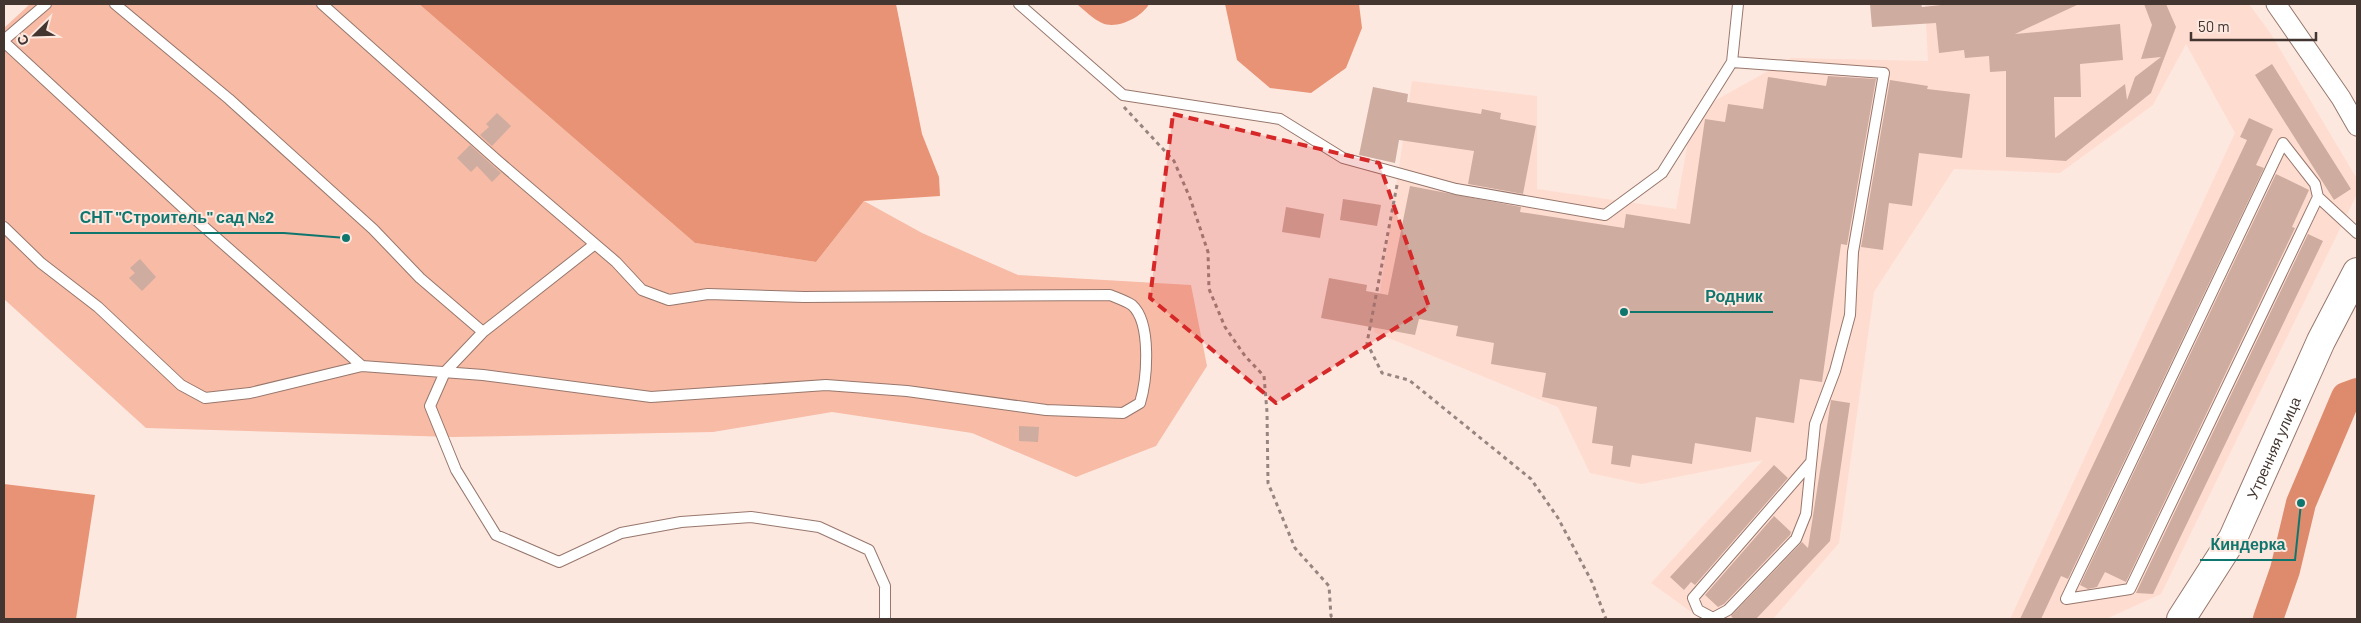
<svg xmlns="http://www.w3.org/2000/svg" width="2361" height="623" font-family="Barlow,sans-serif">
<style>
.built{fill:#ffdcd0}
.green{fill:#f7bba6}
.forest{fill:#e89375}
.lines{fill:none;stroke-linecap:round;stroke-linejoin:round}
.river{stroke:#de8a6c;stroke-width:30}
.building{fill:#ceaca0}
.lane-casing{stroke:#97776c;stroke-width:12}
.street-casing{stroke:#97776c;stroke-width:21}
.secondary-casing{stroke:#97776c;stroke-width:30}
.path{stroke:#978680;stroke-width:3;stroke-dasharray:4 4;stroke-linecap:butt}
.lane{stroke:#fff;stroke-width:10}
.street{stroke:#fff;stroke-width:19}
.secondary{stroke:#fff;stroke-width:28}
.marked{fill:#d62828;fill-opacity:0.2;stroke:#d62828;stroke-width:4;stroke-dasharray:10 6;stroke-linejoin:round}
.labels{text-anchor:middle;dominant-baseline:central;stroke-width:4;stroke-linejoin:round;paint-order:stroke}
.street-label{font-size:15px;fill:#433530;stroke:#fde8e0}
.leader{fill:none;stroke:#0f766e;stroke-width:2}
.callout-dot{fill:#0f766e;stroke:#fde8e0;stroke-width:2}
.callout-label{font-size:16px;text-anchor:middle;font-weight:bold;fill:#0f766e;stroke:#fde8e0;stroke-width:4;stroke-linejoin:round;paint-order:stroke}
</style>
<rect width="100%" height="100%" fill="#fde8e0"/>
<path class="built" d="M1925,4H2249L2271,34L2357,179V194L2161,594L2106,619H2010L2235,133L2186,44L2153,105L2060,173L1954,169L1874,292L1839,543L1773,619H1701L1651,583L1763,460L1641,484L1590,473L1558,407L1374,332L1412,81L1537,96V189L1676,209L1693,113L1791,58L1928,61Z"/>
<path class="green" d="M30,4H419L695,243L816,262L864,201L922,233L1018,275L1191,285L1207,366L1156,446L1076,477L972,433L832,412L713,432L453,437L146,428L4,299V28Z"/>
<path class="forest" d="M419,4H896L922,134L939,177L940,196L864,201L816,262L695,243Z
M1077,4H1149C1142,17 1117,30 1102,23C1093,19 1084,10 1077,4Z
M1225,4H1359L1362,28L1346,68L1311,93L1270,88L1237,60Z
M4,484L95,495L76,619H4Z"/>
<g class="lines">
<path class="river" d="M2268,619L2285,570L2301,503L2346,397L2357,393"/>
</g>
<path class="building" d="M1870,4H1921L1922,7L1951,4H2079L2015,34L2120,24L2123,60L2080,64L2081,97H2054L2055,138L2125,84L2127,100L2135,77L2161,57L2141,59L2152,25L2144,4H2166L2176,27L2151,93L2066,161L2006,157V71L1990,72L1989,56L1965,58L1964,50L1939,53L1936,23L1872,27Z
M2272,64L2351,189L2334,200L2255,75Z
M1828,76L1876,79L1847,245L1841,244L1822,382L1800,379L1794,423L1756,417L1751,452L1695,443L1692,464L1632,455L1630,467L1611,464L1613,446L1592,443L1597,407L1542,397L1546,373L1491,364L1494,343L1456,336L1458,326L1419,319L1415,335L1321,318L1329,278L1367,285L1366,291L1388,295L1410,186L1521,207L1520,212L1624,228L1626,214L1690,224L1705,119L1725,122L1728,104L1763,109L1768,77L1826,86Z
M1890,80L1928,86L1927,89L1970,94L1962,158L1919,153L1912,206L1889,203L1883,250L1861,247Z
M1373,87L1408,94L1407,102L1481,114L1482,109L1501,113L1500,119L1536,126L1523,194L1468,184L1474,151L1399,140L1395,163L1359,155Z
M497,113L511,126L492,146L480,135L489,127L486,124Z
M2249,118L2273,129L2256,165L2264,168L2068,579L2061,576L2041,619H2020L2247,140L2240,137Z
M470,145L501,173L492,182L477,166L471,172L457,158Z
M2276,174L2309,190L2292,227L2295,228L2126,582L2105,572L2097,587L2088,589L2080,585Z
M1343,199L1381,205L1377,226L1340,220Z
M1286,207L1324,214L1320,238L1282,232Z
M2308,234L2323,241L2153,594L2136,593Z
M140,259L156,277L142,291L129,278L135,273L130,268Z
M1831,400L1850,403L1830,541L1756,619H1734L1731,616L1802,542L1808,548Z
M1019,426L1039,427L1038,442L1019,441Z
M1774,465L1788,478L1695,585L1691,582L1684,590L1670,577Z
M1774,516L1791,532L1790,535L1724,604L1718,607L1705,595Z"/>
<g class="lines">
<defs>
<path id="lane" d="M115,4L229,99L373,229L420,278L483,332
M1019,4L1123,95L1280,119L1343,158L1456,189L1605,215L1662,173L1732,62L1738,4
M4,40L46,4
M4,42L203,226L362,366
M1732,62L1884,73L1853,252L1850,315L1835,371L1815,424L1806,514L1796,539L1728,610L1713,618L1698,610L1693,598L1811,462
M2318,197L2130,589L2066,599L2283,143L2315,184L2318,197L2357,233
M4,227L41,263L98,307L181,385L205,398L250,393L362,366L483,375L651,397L826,385L907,391L1046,410L1123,413L1140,403C1147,380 1152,323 1132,305C1126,301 1117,298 1110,295L804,297L708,294L669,300L642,290L616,262L498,161L322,4
M595,244L483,332L445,372L430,406L456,470L496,535L559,562L621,533L681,522L751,517L819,527L869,550L885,586V619"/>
<path id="street" d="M2276,4L2341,98L2357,126"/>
<g id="secondary">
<path id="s1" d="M2181,619L2233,538L2321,341L2357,272"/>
</g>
</defs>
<use href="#lane" class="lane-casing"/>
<use href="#street" class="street-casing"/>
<use href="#secondary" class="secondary-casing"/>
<path class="path" d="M1124,107L1174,161L1190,198L1208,252L1209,289L1225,327L1245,356L1264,376L1267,412L1268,483L1295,548L1329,586L1331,616L1334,619
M1397,185L1367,343L1382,373L1409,380L1531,479L1558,518L1592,582L1606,619"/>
<use href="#lane" class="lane"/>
<use href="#street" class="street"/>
<use href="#secondary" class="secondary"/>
</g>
<path class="marked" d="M1173,114L1379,163L1429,307L1276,403L1150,298Z"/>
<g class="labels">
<g class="street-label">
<text stroke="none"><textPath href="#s1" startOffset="195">Утренняя улица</textPath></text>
</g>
</g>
<path class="leader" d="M346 238L284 233H70M1624 312L1695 312H1773M2301 503L2295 560H2200"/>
<g class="callout-dot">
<circle cx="346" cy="238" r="5"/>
<circle cx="1624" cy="312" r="5"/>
<circle cx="2301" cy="503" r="5"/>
</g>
<g class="callout-label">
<text x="177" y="223">СНТ "Строитель" сад №2</text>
<text x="1734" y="302">Родник</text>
<text x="2248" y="550">Киндерка</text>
</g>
<rect width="2361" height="623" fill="none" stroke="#433530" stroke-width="10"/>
<g transform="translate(35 35) rotate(247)" stroke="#fde8e0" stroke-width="4" paint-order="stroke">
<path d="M0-4L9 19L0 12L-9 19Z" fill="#433530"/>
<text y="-8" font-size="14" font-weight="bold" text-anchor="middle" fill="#433530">С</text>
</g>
<path d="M2191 32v8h125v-8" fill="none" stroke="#433530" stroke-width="2.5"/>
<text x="2198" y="32" font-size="15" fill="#433530" stroke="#fde8e0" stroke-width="4" paint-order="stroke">50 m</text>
</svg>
